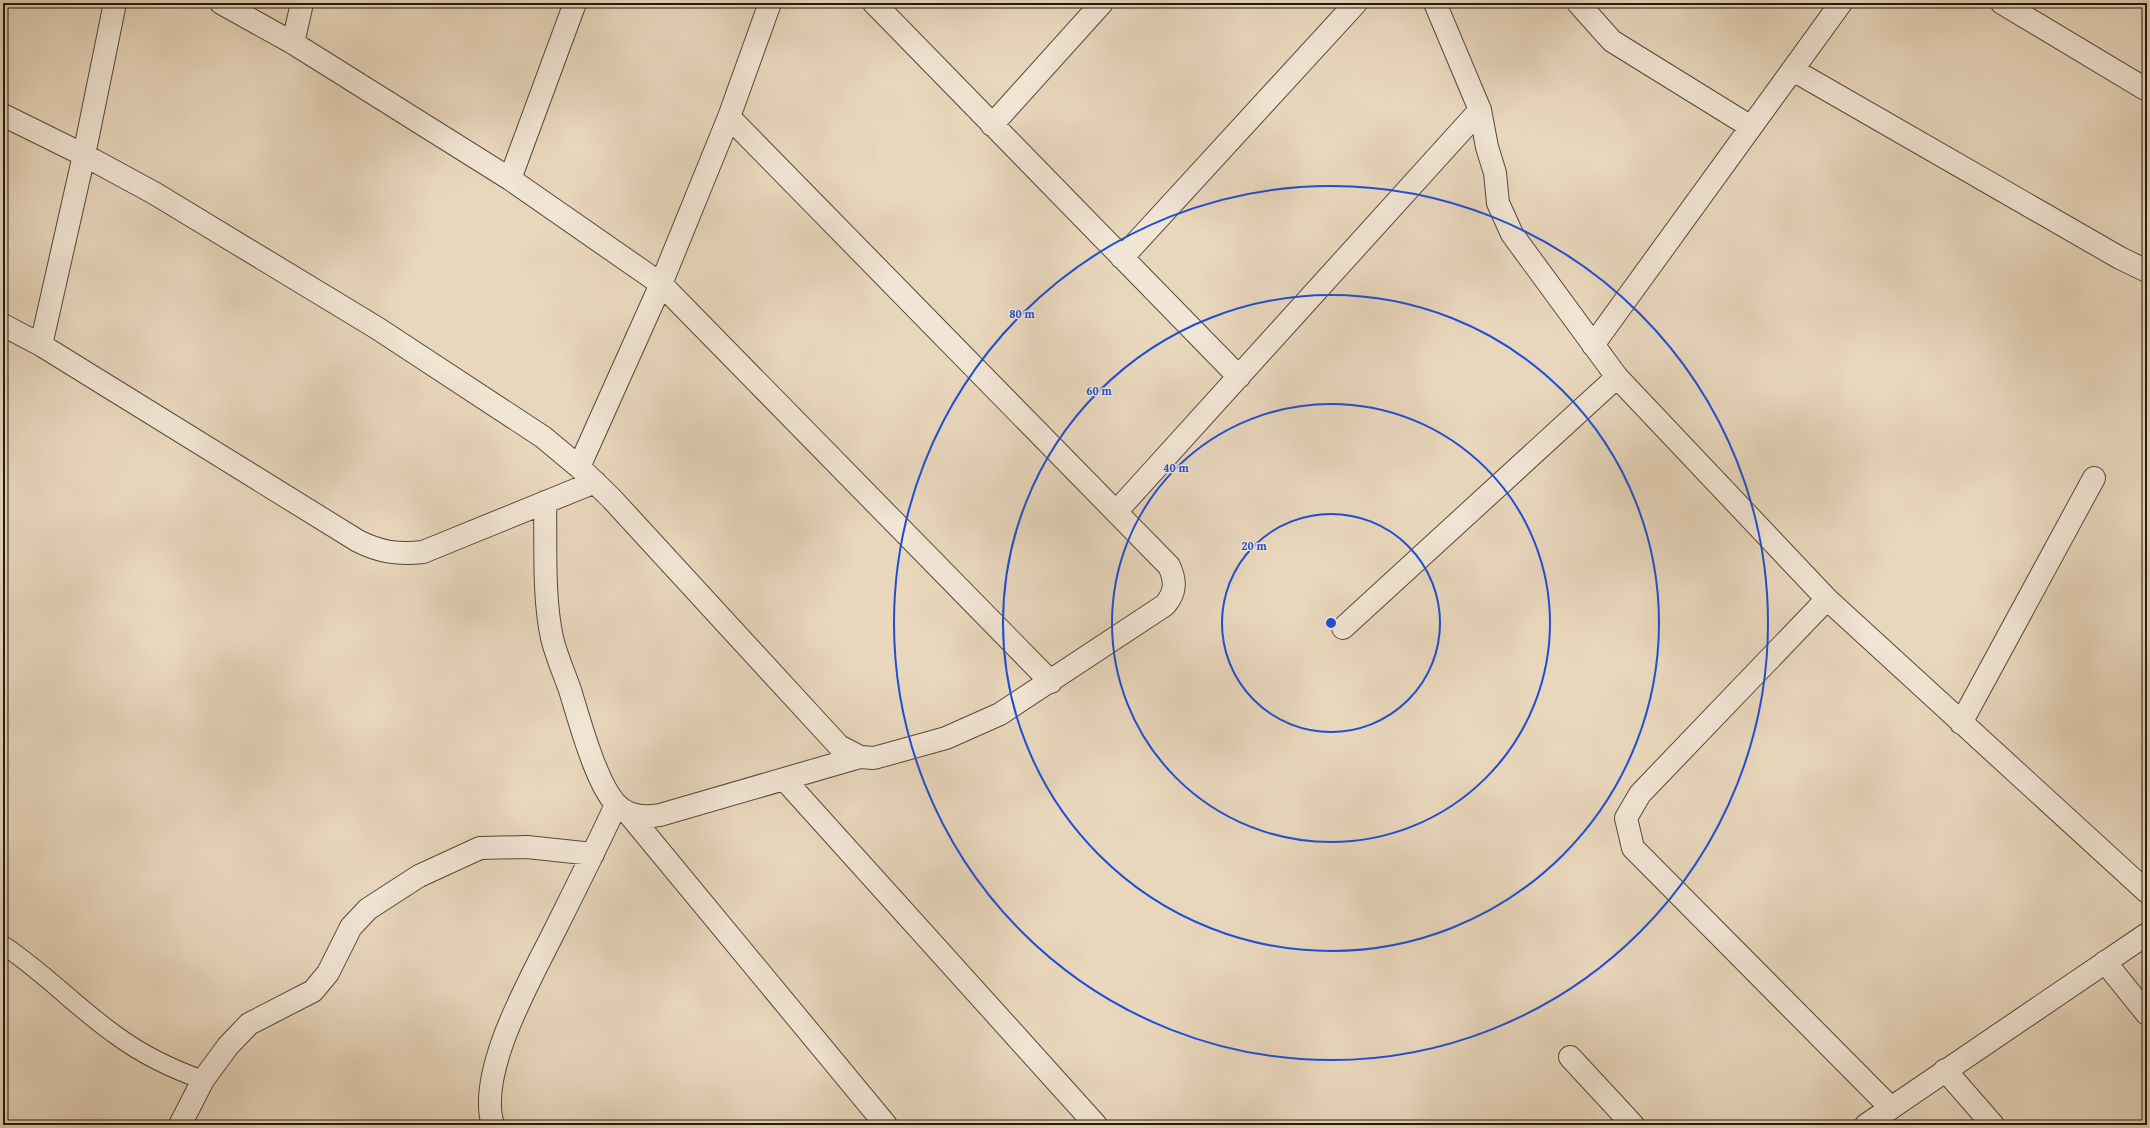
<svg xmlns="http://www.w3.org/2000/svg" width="2150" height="1128" font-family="'Gentium Book Plus',serif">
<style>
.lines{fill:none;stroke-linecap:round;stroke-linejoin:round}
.service-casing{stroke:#54493a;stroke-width:20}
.minor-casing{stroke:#54493a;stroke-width:24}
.tertiary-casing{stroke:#54493a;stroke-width:24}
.service{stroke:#f1e5d4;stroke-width:18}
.minor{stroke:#f1e5d4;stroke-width:22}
.tertiary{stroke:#f1e5d4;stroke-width:22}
.ring{fill:none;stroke:#1d4ed8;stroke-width:2}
.centre{fill:#1d4ed8;stroke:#f1e5d4;stroke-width:2}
.ring-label{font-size:12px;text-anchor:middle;font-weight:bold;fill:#1d4ed8;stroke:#f1e5d4;stroke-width:3;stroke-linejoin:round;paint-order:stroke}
</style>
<rect width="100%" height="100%" fill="#e9d7bd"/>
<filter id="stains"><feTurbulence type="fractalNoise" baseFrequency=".005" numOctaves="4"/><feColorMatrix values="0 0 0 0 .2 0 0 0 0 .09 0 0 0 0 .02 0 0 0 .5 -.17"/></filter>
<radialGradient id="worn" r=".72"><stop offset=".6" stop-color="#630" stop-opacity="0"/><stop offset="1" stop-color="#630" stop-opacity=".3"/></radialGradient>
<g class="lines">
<defs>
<path id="service" d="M3,945C44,972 77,1008 117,1036C143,1055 172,1069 203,1080"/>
<path id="minor" d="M221,3L293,43L510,179L661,284L1051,682
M874,3L1239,377
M1435,3L1480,110L1487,147L1495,173L1498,203L1512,234L1617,377L1827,599L2147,892
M1578,3L1612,41L1751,127
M2002,3L2147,90
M293,43L302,3
M1793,70L2120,258L2147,271
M3,115L84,155L154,193L377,328L543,437L579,467L611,498L839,746L860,757L874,758L946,738L1000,714L1165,605C1176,592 1176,581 1169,566L729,117
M992,125L1102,3
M510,179L575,3
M1122,258L1356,3
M3,325L41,345L358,541C380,552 398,555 423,552L595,482
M41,345L84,155L115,3
M1593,345L1841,3
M579,467L661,284L729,117L770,3
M545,502C546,546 543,596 552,638C556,655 564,673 570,690C579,719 596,783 616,804C628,817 644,818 660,815L860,757
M1116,512L1480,110
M1827,599L1640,794L1626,818L1633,848L1891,1108
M1343,628L1617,377
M1961,723L2094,478
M784,779L1096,1125
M628,813L886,1125
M2105,962L2147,1014
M1570,1057L1633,1125
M1945,1070L1993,1125
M180,1125L203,1080L228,1046L249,1024L313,991L328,973L351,927L368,909L419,876L480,848L527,847L593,854
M493,1125C476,1071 533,975 557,926C577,886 597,846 616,805"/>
<path id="tertiary" d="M1866,1125L2147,934"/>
</defs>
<use href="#service" class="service-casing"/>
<use href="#minor" class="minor-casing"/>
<use href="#tertiary" class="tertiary-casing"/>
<use href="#service" class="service"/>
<use href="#minor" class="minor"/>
<use href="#tertiary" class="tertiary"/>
</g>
<g class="ring">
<circle cx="1331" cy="623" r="109"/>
<circle cx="1331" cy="623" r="219"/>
<circle cx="1331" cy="623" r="328"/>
<circle cx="1331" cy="623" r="437"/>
</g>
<circle cx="1331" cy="623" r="6" class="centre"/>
<g class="ring-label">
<text x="1022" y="318">80 m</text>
<text x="1099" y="395">60 m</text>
<text x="1176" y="472">40 m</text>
<text x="1254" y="550">20 m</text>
</g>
<rect width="2150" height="1128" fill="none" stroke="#e9d7bd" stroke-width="16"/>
<rect x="4" y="4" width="2142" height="1120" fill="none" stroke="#231a0f" stroke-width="2"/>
<rect x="8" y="8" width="2134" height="1112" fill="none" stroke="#231a0f"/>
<rect width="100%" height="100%" filter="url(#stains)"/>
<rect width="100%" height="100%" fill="url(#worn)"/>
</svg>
